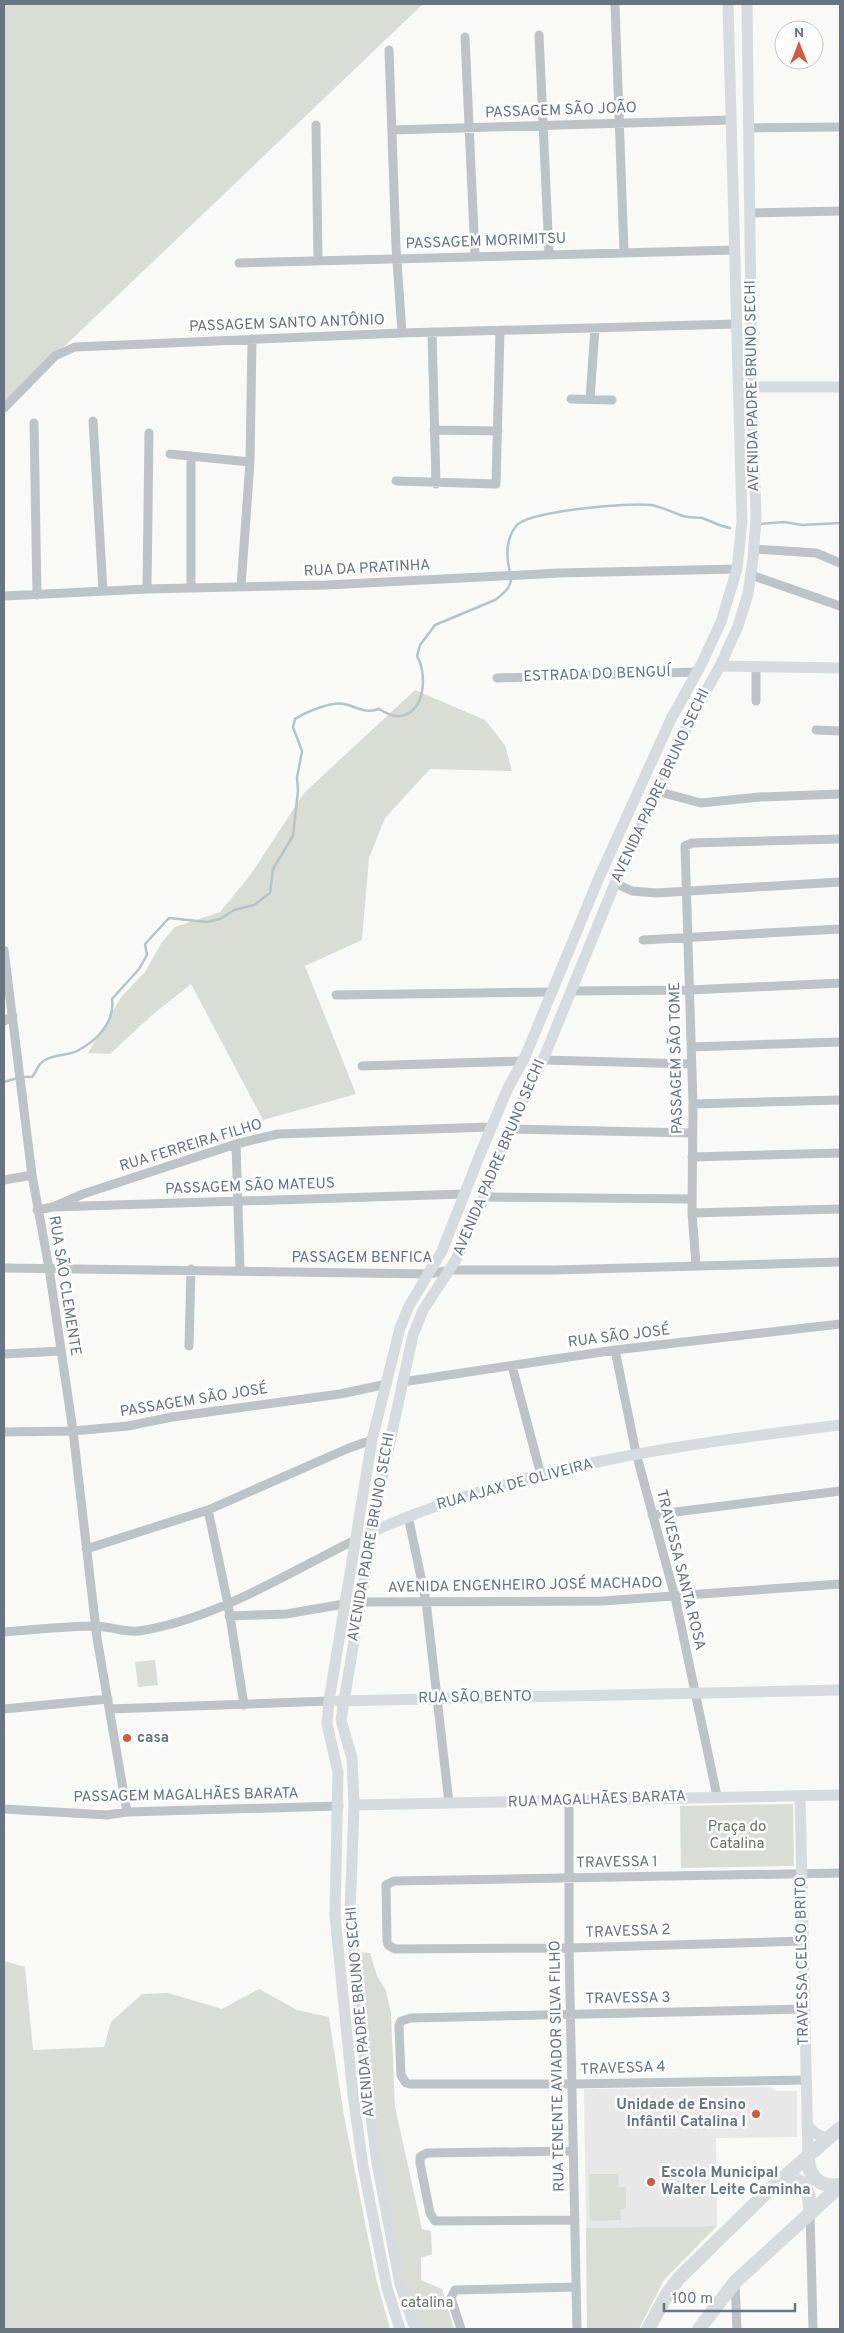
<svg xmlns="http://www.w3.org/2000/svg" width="844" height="2333" font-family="Overpass,sans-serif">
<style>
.built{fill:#e7e8e7}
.green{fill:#d9ddd6}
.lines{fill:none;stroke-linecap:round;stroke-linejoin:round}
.stream{stroke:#b7c3c6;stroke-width:2.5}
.street{stroke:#bec3c6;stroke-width:9}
.secondary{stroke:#d6dbde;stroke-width:11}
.primary{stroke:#d6dbde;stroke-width:14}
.poi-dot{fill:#d35b3d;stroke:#fff;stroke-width:2}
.labels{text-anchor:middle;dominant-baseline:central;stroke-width:5;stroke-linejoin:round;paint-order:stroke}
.street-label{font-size:15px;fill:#66757f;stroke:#fff}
.poi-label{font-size:15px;font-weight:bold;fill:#66757f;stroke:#fff;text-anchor:start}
.park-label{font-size:15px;fill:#697865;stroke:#fff}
</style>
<rect width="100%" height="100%" fill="#f9f9f7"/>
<path class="built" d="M771,2087L776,2091H797V2137L716,2138L717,2226L586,2228L584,2089Z"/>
<path class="green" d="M4,4H423L4,404Z
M415,690L485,720L505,745L512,771L430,769L385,818L369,858L362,940L305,966L356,1094L263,1120L191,984L151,1016L110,1054L88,1053L122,996L145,972L162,942L175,927L220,912L251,874L304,793Z
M155,1660L158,1685L138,1687L135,1662Z
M793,1804L794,1866L681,1868L680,1806Z
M352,1952L370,1953L377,1976L386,1991L391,2013L395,2107L422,2229L431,2231L432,2254L421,2258V2280L442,2289L454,2329H420L409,2308L385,2206Z
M4,1961L25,1967L33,2050L104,2047L111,2022L142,1994L168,1993L222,2009L259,1989L297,2010L329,2017L344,2116L376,2278L390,2329H4Z
M589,2174H618L619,2187H626V2208L620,2209L621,2220L590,2221Z
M717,2226L664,2280L639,2329H587L586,2228Z"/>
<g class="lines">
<path class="stream" d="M760,524L784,522L802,525L840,523
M510,573C506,557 506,539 516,526C527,511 631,502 651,505C662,507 672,512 683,516C690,518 695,517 702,518C712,521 718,526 730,528
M22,1077H32C36,1073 37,1067 40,1064C49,1054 67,1056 77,1051C98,1040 115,1022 112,999L139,969L147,955L145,944L169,918L207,922L220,919L234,910L254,905L270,893L273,869L293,836L298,791L297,778L302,751L293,727L295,719C306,712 332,701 344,704C358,707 365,714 379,709C386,713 393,717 401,716C426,711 427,673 417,656L420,645L435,625L495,600C503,594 511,588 511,578
M4,1082L17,1078"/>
<path class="street" d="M615,5L624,252
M539,35L549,254
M465,37L475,256
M389,50L396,247L402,333
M316,125L318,260
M749,128L840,127
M392,130L731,120
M750,213L840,211
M239,263L734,250
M432,332L436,484
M571,399L612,400
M590,399L595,328
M4,408L55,356L75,347L402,333L736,324
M93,421L103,591
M34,423L37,595
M434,430L498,431
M170,454L250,462
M191,456V588
M396,481L496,484L500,330
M754,549L816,553L840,563
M751,575L840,606
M241,587L250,462L252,339
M147,589L149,433
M4,596L147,589L327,585L559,573L737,569
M756,667V701
M497,678L697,672
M816,730L840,731
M656,791L701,803L759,797L840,794
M615,883L632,891L656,893L840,882
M643,940L840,929
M4,950L32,1175L49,1268L73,1431L97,1638L127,1812
M571,991L690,990L840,983
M336,995L552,992
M4,1021L13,1016
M691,1047L840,1042
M543,1060L691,1064
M362,1066L522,1061
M693,1104L840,1100
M511,1129L692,1133
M236,1144L240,1270
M692,1157L840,1153
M4,1180L32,1175
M484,1197L692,1199
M53,1207L83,1194L236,1144L278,1134L491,1127
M37,1210L53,1207L464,1194
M692,1213L840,1209
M696,1265L692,1213L693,1104L685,846L692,843L840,839
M4,1268L429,1274L451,1270H555L840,1262
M189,1346L191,1269
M615,1350L636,1453L675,1597L717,1796
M4,1354L60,1351
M512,1366L541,1475
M402,1382L615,1350L840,1324
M4,1432L73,1431L128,1426L172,1417L340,1394L387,1384
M208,1510L228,1604L244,1705
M652,1515L840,1491
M408,1516L426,1601L449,1803
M86,1549L208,1510L349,1448L372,1440
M360,1602L603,1601L840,1584
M229,1616L286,1614L344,1604
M4,1632C34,1630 64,1626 95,1626C110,1626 124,1633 139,1631C216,1619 286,1574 355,1540
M4,1709L108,1699
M110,1709L329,1701
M569,1802V1948L577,2329
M4,1809L107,1815L127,1812L339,1806
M803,1941L569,1948L395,1949L388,1945L387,1941L386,1885L394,1881L840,1873
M804,2009L411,2018L401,2021L399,2026L401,2075L406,2083L410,2084H572L806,2080
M573,2151L427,2153L420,2157V2163L430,2213L435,2221L575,2220
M810,2212L813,2329
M735,2282L737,2329
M461,2329L451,2298L455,2290L576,2287"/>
<path class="secondary" d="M752,387H840
M720,666L840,668
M367,1534C517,1466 678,1445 840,1425
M338,1701L840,1690
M800,1796L808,2156
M354,1805C516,1802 678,1799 840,1795
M807,2125L815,2133L828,2139
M400,2329L387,2288L363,2166L353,2095L335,1916L338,1772L327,1724L329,1701L372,1440L400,1328L409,1306L442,1251L481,1152L508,1088L525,1057L598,880L671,719L701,665L721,622L737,569L742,521L728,4
M415,2329L400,2284L377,2163L368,2094L350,1914L354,1805L352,1758L341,1720L344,1701L379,1492L413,1335L423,1310L457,1258L484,1197L498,1159L524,1097L543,1060L615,883L691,718L720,666L738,626L748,594L753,559L756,517L752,390L747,4"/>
<path class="primary" d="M808,2156C807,2176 820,2188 840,2185
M782,2179C806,2177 810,2191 810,2212
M648,2329L669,2291L679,2278L766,2193L840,2128
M699,2329L735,2282L840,2186"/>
</g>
<g class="poi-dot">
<circle cx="127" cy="1738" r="5"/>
<circle cx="756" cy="2114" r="5"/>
<circle cx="651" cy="2182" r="5"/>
</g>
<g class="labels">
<g class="street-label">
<text transform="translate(561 111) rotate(-2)">PASSAGEM SÃO JOÃO</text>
<text transform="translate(486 242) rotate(-2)">PASSAGEM MORIMITSU</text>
<text transform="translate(287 324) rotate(-2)">PASSAGEM SANTO ANTÔNIO</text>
<text transform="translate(753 386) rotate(-91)">AVENIDA PADRE BRUNO SECHI</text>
<text transform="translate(367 569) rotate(-3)">RUA DA PRATINHA</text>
<text transform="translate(597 675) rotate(-2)">ESTRADA DO BENGUÍ</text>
<text transform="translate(661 786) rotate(-65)">AVENIDA PADRE BRUNO SECHI</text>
<text transform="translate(677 1058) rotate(-91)">PASSAGEM SÃO TOME</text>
<text transform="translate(191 1146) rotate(-17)">RUA FERREIRA FILHO</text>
<text transform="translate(500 1158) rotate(-67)">AVENIDA PADRE BRUNO SECHI</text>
<text transform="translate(250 1187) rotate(-2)">PASSAGEM SÃO MATEUS</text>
<text x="362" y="1258">PASSAGEM BENFICA</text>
<text transform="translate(64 1286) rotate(81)">RUA SÃO CLEMENTE</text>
<text transform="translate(619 1337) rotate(-7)">RUA SÃO JOSÉ</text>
<text transform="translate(194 1401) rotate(-9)">PASSAGEM SÃO JOSÉ</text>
<text transform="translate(515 1485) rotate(-15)">RUA AJAX DE OLIVEIRA</text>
<text transform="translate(372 1537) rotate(-80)">AVENIDA PADRE BRUNO SECHI</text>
<text transform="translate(680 1570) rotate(76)">TRAVESSA SANTA ROSA</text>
<text transform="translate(525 1586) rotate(-1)">AVENIDA ENGENHEIRO JOSÉ MACHADO</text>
<text transform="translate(475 1698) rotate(-1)">RUA SÃO BENTO</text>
<text transform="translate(186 1796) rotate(-1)">PASSAGEM MAGALHÃES BARATA</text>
<text transform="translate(597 1800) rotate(-2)">RUA MAGALHÃES BARATA</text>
<text transform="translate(617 1863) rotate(-1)">TRAVESSA 1</text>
<text transform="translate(628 1932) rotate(-2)">TRAVESSA 2</text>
<text transform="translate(803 1961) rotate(-91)">TRAVESSA CELSO BRITO</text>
<text transform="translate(628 1999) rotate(-1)">TRAVESSA 3</text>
<text transform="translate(361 2012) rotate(-95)">AVENIDA PADRE BRUNO SECHI</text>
<text transform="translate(558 2066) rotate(-91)">RUA TENENTE AVIADOR SILVA FILHO</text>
<text transform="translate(623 2069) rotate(-2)">TRAVESSA 4</text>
</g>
<g class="poi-label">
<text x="137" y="1738">casa</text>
<text x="746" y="2105" text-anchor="end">Unidade de Ensino<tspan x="746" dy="17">Infântil Catalina I</tspan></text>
<text x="661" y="2173">Escola Municipal<tspan x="661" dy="17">Walter Leite Caminha</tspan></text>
</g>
<g class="park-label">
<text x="737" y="1827">Praça do<tspan x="737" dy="17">Catalina</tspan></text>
<text x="427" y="2303">catalina</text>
</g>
</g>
<rect width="844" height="2333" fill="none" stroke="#66757f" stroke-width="10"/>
<g transform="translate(799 45)"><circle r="24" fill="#ffffff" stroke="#c2c8cc"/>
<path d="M0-4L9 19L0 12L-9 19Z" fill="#d35b3d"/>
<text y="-8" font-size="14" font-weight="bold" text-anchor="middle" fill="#66757f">N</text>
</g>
<path d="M664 2303v8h131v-8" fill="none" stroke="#66757f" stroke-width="2.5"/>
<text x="672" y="2303" font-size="15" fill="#66757f" stroke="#ffffff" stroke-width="4" paint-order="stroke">100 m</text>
</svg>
